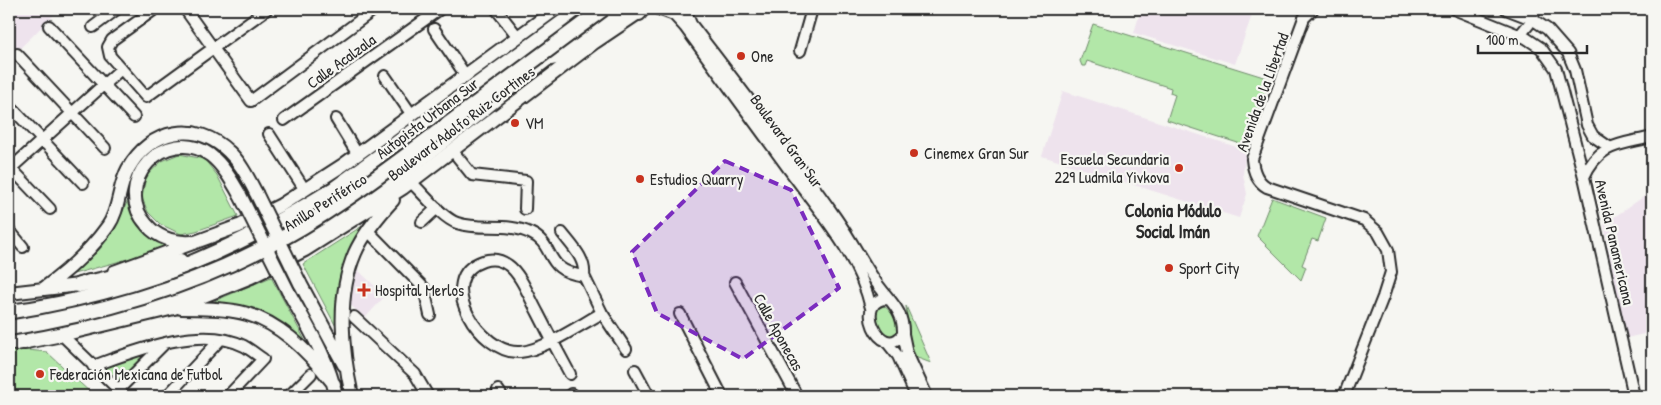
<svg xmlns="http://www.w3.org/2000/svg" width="1661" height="405" font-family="'Patrick Hand',sans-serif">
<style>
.built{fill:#eee3ed}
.green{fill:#b2e7a8;stroke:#6e896a}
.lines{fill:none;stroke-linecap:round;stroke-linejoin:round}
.minor-casing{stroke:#2b2b2b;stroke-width:14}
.major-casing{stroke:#2b2b2b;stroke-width:16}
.highway-casing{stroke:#2b2b2b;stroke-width:18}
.minor{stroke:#f6f6f2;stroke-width:10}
.major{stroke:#f6f6f2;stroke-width:12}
.highway{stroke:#f6f6f2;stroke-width:14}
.major-bridge-casing{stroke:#2b2b2b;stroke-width:16;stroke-linecap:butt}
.highway-bridge-casing{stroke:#2b2b2b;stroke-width:18;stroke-linecap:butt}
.major-bridge{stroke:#f6f6f2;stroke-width:12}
.highway-bridge{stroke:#f6f6f2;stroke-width:14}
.marked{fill:#7b2cbf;fill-opacity:0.2;stroke:#7b2cbf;stroke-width:4;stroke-dasharray:10 6;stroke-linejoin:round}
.poi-dot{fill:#c8321e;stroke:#f6f6f2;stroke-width:2}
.labels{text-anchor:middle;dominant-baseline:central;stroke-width:4.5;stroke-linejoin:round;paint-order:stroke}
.poi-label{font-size:16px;fill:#2b2b2b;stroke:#f6f6f2;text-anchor:start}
.street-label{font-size:16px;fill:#2b2b2b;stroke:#f6f6f2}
.neighbourhood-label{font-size:18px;font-weight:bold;fill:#2b2b2b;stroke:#f6f6f2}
</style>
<rect width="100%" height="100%" fill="#f6f6f2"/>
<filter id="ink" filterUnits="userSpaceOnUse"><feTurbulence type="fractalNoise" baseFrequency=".02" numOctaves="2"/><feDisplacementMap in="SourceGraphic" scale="10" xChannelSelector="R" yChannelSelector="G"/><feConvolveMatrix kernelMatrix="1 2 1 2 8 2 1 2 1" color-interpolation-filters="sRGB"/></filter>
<g filter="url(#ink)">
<path class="built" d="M9,9H60L9,59Z
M1141,9H1254L1235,64L1134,33Z
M1063,91L1246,150L1243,174L1247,194L1239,218L1042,156Z
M1652,191V332L1627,338L1609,255L1604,224Z
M356,268L385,296L365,318L347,302Z"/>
<path class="green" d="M1093,24L1270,79L1247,146L1167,120L1175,95L1170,93L1171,88L1087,61L1085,66H1082L1080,61Z
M179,154L204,159L217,175L238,216L196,231L181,234L160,224L148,212L142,198L146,176L162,161Z
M1272,198L1326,218L1318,241L1312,239L1302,265L1306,267L1301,280L1257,236Z
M128,200C139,226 145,236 171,247L70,275L99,250L115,229Z
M370,221L357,240L341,336L303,264Z
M271,277L314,357L238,306L212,302Z
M884,306C893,313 897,320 899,332L894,337C879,336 874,322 877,309Z
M906,306L931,363L915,357L910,348Z
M165,343L118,390L93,366Z
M9,348L47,352L94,396H9Z"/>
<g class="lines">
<defs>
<path id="minor" d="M155,9L112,40L108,47L110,56L146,97L267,9
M185,9L251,101L375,9
M496,9L518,37
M658,9L674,15L685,27C719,74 754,121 788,168C820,212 859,255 871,308
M685,9L691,24C740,88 790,152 836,218C850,238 861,259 874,279C887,300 904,308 903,334C880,363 852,298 888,299
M1313,9L1304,18L1252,159C1253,170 1256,181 1267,187L1364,220L1378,232L1388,250L1391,272L1383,297L1344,396
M1454,9L1526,38L1541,48L1556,69L1584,177
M1506,9L1532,19L1547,29L1568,53L1575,70L1587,125L1593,136L1609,147
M49,26L134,117
M93,27L117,9
M434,29L466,76
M1520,35L1529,24L1536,9
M800,51L812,9
M17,54L105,148
M385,76L412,115
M9,105L83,183
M336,119L358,155
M284,120L440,9
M269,134L305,190
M452,150L472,175L526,181L525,209
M9,166L50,209
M9,170L121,69
M411,182C423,193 442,218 457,223C480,231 508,222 530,233C557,245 542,271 584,276
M422,222L437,208
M9,230L23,247
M369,232L424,288L430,315
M562,233C572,246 586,259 584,276
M584,276L602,313L626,349
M735,282L797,396
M680,314L722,396
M354,317L415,374L428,396
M903,334L907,353L927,396
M62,335L125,396
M886,341L898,356L916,396
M93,366C135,351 201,324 244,346C251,350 257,355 263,359L228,396
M635,370L649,396
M570,374C559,354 548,333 538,313C530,299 521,274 508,265C500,259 492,258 483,261C432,278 481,355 520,352C544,350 580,325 602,313
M118,390L165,343
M498,390L502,396
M571,394L572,396
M167,396L221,339
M289,396L311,374
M1634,396L1584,177C1599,143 1620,145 1652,137"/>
<path id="major" d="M192,242C175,243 158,238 147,225C110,184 165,123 210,155C223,165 232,181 240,195
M114,272L239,226L281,205L343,165L556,9
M300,283L344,365
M43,289C68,271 90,251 108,226C120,209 118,187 128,169C150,129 196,120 229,152C241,163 248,178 256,193
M288,291C306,324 329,359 336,396
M9,293L79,285L89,281
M181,308C199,308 217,308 234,311C276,317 309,352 334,384
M16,344L62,335L174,308L251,277L305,250L403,188L595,42L644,9
M352,396C342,350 336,297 355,253C363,235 380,214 393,200"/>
<path id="highway" d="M639,13L640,9
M593,25L615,9
M547,59L556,57L564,53L626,9
M79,285L180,261
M9,312C126,298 234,251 334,189L581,9
M31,330C160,314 282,259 388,184C444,143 496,97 552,55
M9,341L25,342"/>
</defs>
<use href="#minor" class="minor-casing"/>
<use href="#major" class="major-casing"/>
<use href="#highway" class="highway-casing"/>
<use href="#minor" class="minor"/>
<use href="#major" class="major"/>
<use href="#highway" class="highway"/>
<defs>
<path id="major-bridge" d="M256,193L300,283
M240,195L288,291"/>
<path id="highway-bridge" d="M9,328C97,314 181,290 260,250C325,218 382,174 439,131C494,90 549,49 603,9"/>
</defs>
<use href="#major-bridge" class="major-bridge-casing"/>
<use href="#highway-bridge" class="highway-bridge-casing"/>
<use href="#major-bridge" class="major-bridge"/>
<use href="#highway-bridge" class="highway-bridge"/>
</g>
</g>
<path class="marked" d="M725,161L791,190L839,288L743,359L657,313L632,252Z"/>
<g class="poi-dot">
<circle cx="741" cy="56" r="5"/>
<circle cx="515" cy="123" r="5"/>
<circle cx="914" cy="153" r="5"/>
<circle cx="1179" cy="168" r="5"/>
<circle cx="640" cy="179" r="5"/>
<circle cx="1169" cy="268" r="5"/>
<path d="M361.5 282.5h5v5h5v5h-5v5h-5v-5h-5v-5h5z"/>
<circle cx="40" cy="374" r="5"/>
</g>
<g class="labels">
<g class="poi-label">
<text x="751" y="56">One</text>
<text x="525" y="123">VM</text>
<text x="924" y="153">Cinemex Gran Sur</text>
<text x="1169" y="159" text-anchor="end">Escuela Secundaria<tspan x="1169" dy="18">229 Ludmila Yivkova</tspan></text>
<text x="650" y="179">Estudios Quarry</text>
<text x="1179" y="268">Sport City</text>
<text x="375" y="290">Hospital Merlos</text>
<text x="50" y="374">Federación Mexicana de Futbol</text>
</g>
<g class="street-label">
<text transform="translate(341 61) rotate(-36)">Calle Acalzala</text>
<text transform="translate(1262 92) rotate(-70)">Avenida de la Libertad</text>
<text transform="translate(427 118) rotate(-37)">Autopista Urbana Sur</text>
<text transform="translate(461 123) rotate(-37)">Boulevard Adolfo Ruiz Cortines</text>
<text transform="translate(787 141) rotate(54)">Boulevard Gran Sur</text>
<text transform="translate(325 202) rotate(-32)">Anillo Periférico</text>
<text transform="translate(1615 242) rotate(77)">Avenida Panamericana</text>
<text transform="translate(779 332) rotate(61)">Calle Aponecas</text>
</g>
<g class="neighbourhood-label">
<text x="1173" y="210">Colonia Módulo<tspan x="1173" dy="21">Social Imán</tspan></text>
</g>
</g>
<rect width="1661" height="405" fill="none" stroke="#f6f6f2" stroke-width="30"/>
<rect x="15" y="15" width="1631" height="375" fill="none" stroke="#2b2b2b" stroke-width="2" filter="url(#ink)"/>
<path d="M1478 45v8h109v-8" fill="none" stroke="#2b2b2b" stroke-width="2.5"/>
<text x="1486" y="45" font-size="15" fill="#2b2b2b" stroke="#f6f6f2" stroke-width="4" paint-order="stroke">100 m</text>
</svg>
